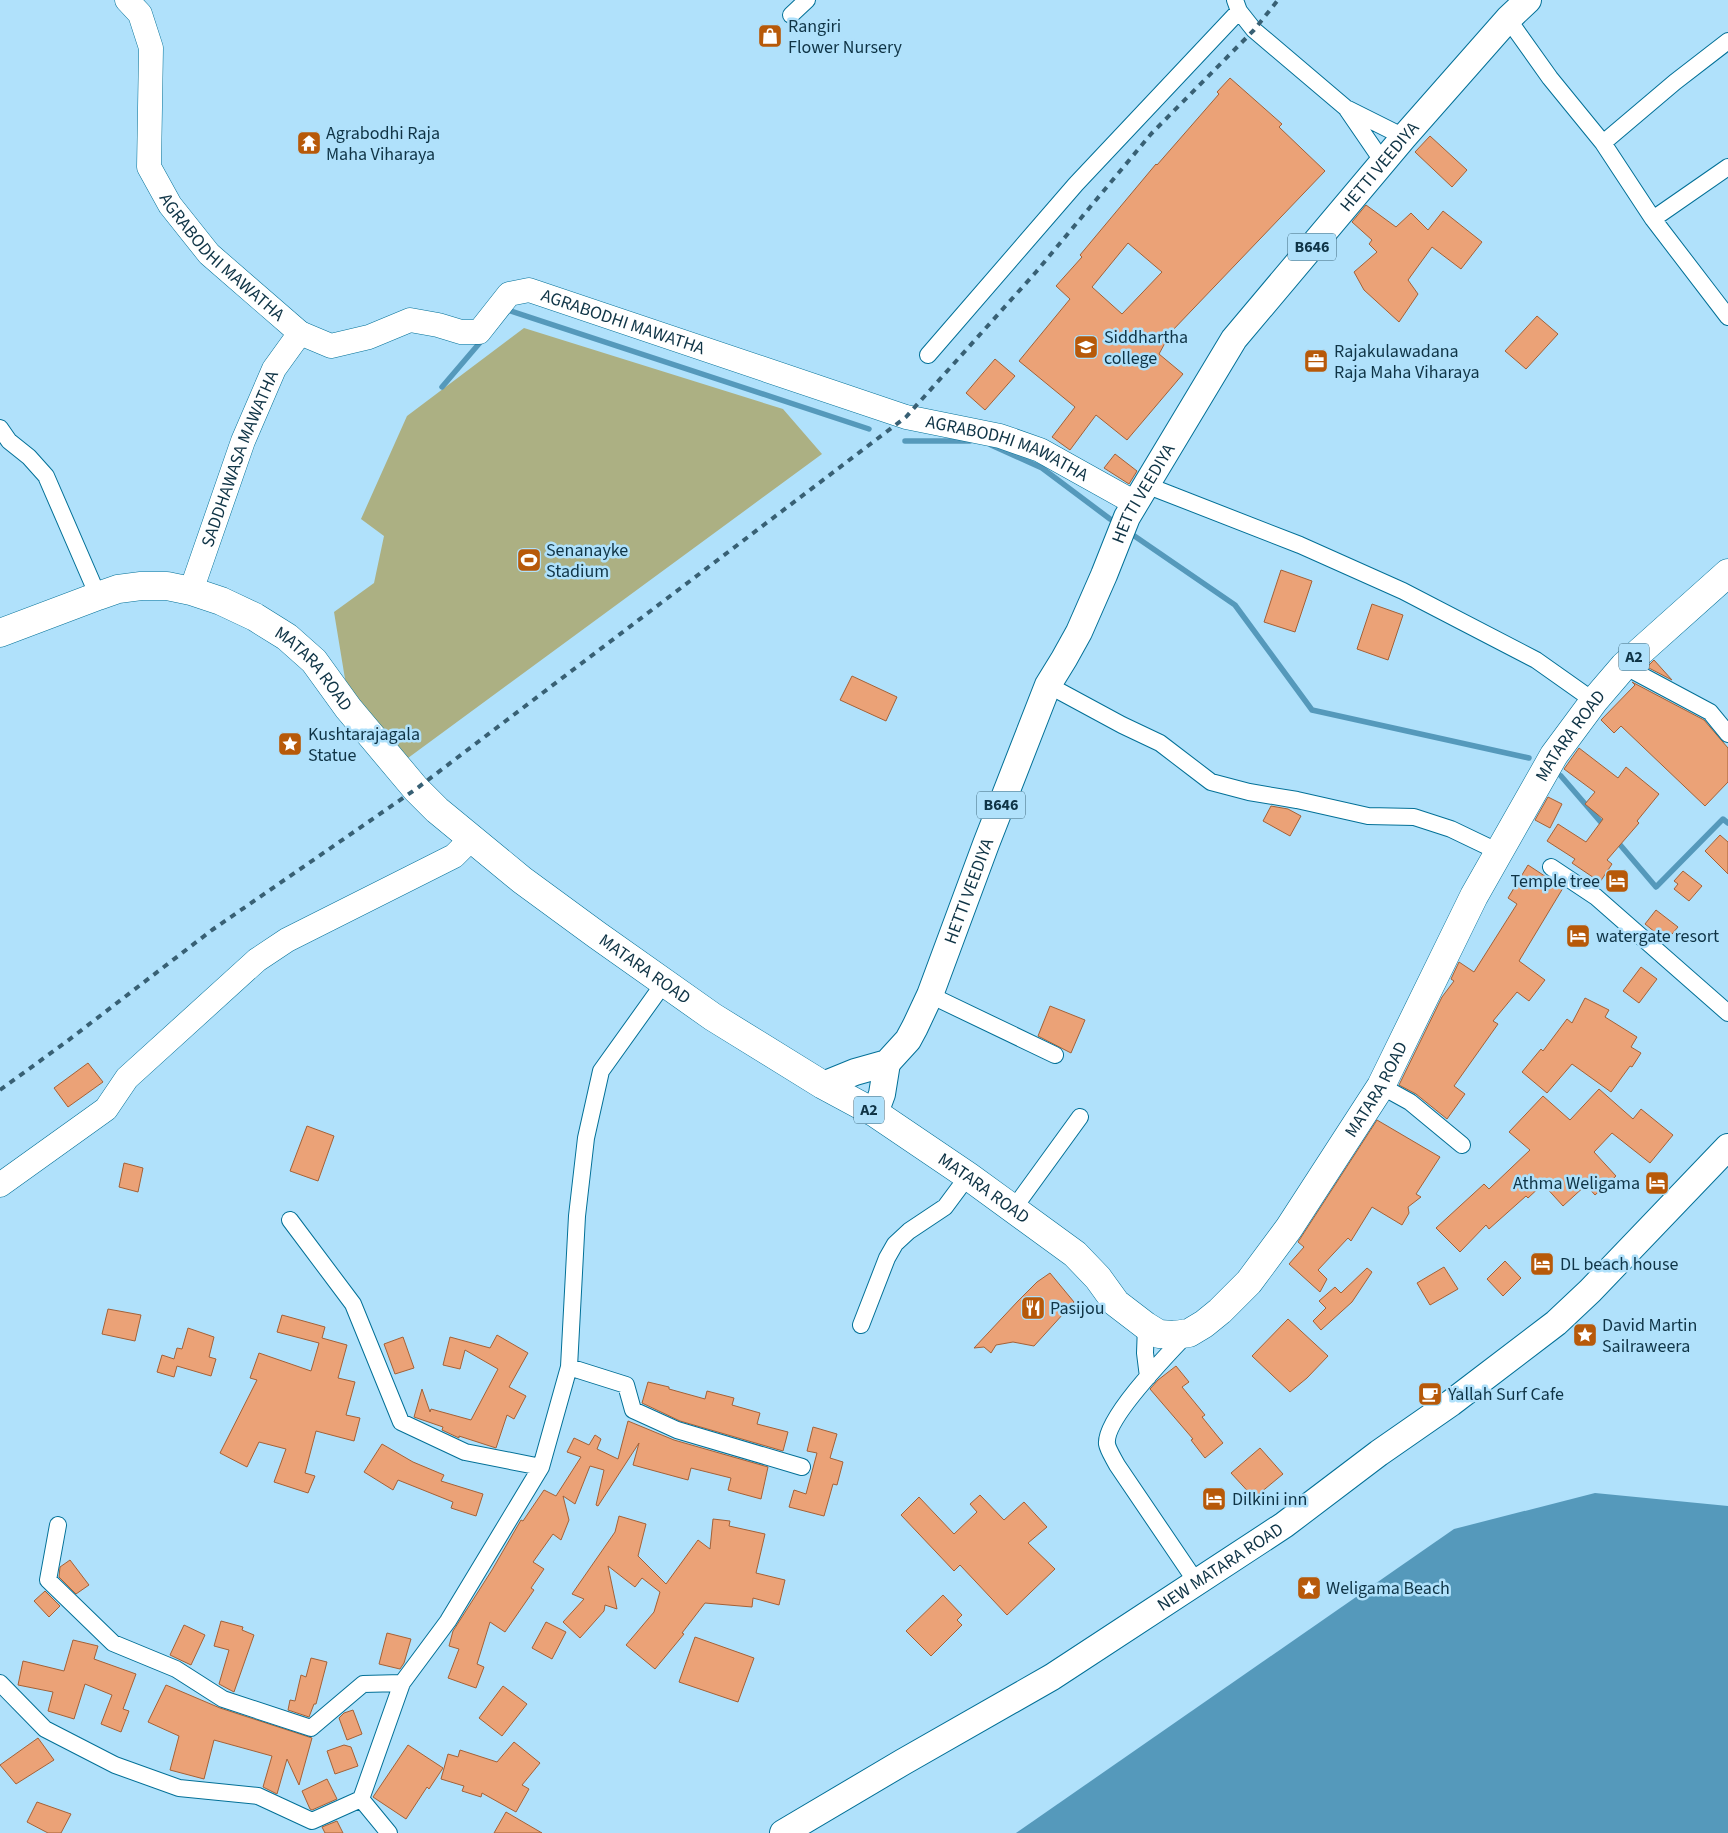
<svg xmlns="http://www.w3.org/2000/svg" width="1728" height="1833" font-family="'Source Sans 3',sans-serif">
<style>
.green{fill:#acb083}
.water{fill:#59b}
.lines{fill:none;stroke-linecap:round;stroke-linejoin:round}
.stream{stroke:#59b;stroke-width:5.5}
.building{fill:#eba277;stroke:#a46137;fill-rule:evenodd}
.street-casing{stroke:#027097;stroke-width:18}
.secondary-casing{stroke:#027097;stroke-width:25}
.primary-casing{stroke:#027097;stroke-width:28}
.highway-casing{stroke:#027097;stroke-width:29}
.street{stroke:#fff;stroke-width:16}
.secondary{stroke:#fff;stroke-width:24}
.primary{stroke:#fff;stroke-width:26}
.highway{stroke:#fff;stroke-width:28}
.rail{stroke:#386074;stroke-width:4;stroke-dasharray:6 6;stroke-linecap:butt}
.labels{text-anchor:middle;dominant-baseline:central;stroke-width:5;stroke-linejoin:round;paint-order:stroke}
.shield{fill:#b0e1fb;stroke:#3f687c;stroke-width:1}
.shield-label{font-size:16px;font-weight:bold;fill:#0f3446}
.poi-label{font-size:18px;fill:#0f3446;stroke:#b0e1fb;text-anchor:start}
.street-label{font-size:18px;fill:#0f3446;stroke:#b0e1fb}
</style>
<rect width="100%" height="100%" fill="#b0e1fb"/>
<path class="green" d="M524,328L783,409L822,454L408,758L346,685L334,612L374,583L384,536L361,519L407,416Z"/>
<path class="water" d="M1595,1493L1728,1506V1833H1016L1454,1529Z"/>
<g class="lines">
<path class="stream" d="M505,313L508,310L869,429
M442,387L483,339
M905,441H970
M991,445L1042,468L1110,519
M1133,535L1235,605L1312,710L1529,758
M1561,776L1605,827
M1616,840L1656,887L1723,819L1728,823"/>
</g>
<path class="building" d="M1230,78L1282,124L1279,127L1325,171L1171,332L1159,354L1183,374L1127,440L1096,415L1070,450L1052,437L1075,407L1019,361L1070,299L1056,286L1082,257L1080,255L1156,164L1157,165L1219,94L1217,92ZM1128,243L1162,272L1122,314L1092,287Z
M1430,136L1467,170L1452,187L1415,152Z
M1366,205L1396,227L1411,213L1428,230L1443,211L1482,242L1461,269L1432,247L1408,280L1418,294L1399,322L1364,290L1354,272L1377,252L1369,244L1372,240L1352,222Z
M1537,316L1558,334L1526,369L1505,351Z
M995,359L1015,376L985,410L966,393Z
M1115,454L1137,471L1129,484L1104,468Z
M1281,570L1312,581L1295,632L1264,622Z
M1372,604L1403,615L1388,660L1357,649Z
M1654,660L1672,680L1647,667Z
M852,676L897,697L886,721L840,700Z
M1632,682L1704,720L1728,748V782L1705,806L1621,726L1614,733L1601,720L1635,685Z
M1579,748L1618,778L1626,767L1659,794L1637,821L1639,823L1607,860L1612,864L1600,882L1572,863L1575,859L1547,841L1558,824L1586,842L1603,819L1585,804L1595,792L1564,769Z
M1548,797L1562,804L1550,828L1535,820Z
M1271,806L1288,809L1301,816L1290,836L1263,821Z
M1720,835L1728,842V874L1705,851Z
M1528,865L1563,888L1519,961L1545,980L1529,1001L1517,992L1493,1021L1498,1024L1454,1086L1465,1094L1447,1119L1416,1094L1399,1085L1442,997L1454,981L1451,979L1459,962L1474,972L1517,904L1508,898Z
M1683,871L1702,886L1689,901L1674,889L1678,884L1674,881Z
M1656,910L1678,927L1666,941L1645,924Z
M1641,967L1657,979L1639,1003L1623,991Z
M1585,998L1609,1010L1605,1017L1637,1037L1631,1047L1641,1053L1632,1067L1630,1066L1611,1092L1572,1064L1547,1093L1522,1072L1541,1049L1543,1051L1567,1019L1572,1023Z
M1050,1006L1085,1020L1071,1053L1038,1036Z
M88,1063L103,1082L68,1107L54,1088Z
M1599,1089L1633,1119L1641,1109L1673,1135L1650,1163L1612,1133L1594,1152L1616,1176L1595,1195L1586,1185L1563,1206L1543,1184L1528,1198L1526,1196L1489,1229L1486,1225L1460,1252L1436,1228L1484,1184L1489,1189L1530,1150L1509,1132L1543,1096L1570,1120Z
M1377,1120L1440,1157L1416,1194L1421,1197L1408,1207L1409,1213L1402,1225L1372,1207L1351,1241L1348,1238L1318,1270L1327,1279L1320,1292L1289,1264L1304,1247L1298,1242Z
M307,1126L334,1136L318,1181L290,1171Z
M124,1163L143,1168L138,1192L119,1187Z
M1505,1261L1521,1278L1503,1296L1487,1279Z
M1444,1267L1458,1289L1430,1305L1417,1283Z
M1367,1268L1372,1272L1352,1302L1321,1330L1313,1321L1326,1308L1319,1301L1335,1287L1341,1293Z
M1050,1273L1074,1302L1034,1346L1013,1342L996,1345L991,1353L984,1347L974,1348L1018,1301L1037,1282Z
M108,1309L141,1315L135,1341L102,1334Z
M282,1315L325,1327L322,1338L347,1345L338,1378L355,1382L346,1415L360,1418L354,1441L316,1431L305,1473L315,1476L308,1493L274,1482L286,1449L259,1442L247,1467L220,1453L257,1380L250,1378L259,1353L311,1371L319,1343L277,1332Z
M1288,1319L1328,1356L1307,1378L1290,1392L1252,1356Z
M188,1328L214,1337L209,1357L216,1359L211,1376L177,1366L174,1377L157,1372L162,1355L174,1359L177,1348L182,1349Z
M497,1335L528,1353L509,1387L526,1396L514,1419L507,1415L496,1448L459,1436V1438L442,1430L443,1427L414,1417L422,1389L430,1412L431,1409L471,1420L498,1369L465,1350L460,1369L443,1365L450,1337L490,1348Z
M403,1337L414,1368L395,1374L384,1344Z
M1176,1366L1189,1382L1182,1387L1205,1415L1202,1417L1223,1443L1205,1458L1191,1440L1193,1439L1150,1389L1158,1380Z
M648,1382L669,1387V1389L705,1399L707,1391L734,1398L732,1405L760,1413L757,1424L788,1432L783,1451L680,1421L642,1403Z
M628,1421L674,1440L768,1467L761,1499L728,1490L731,1478L691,1468L688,1480L633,1465L639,1443L598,1506L596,1505L604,1470L590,1466L575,1504L563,1496L569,1520L561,1540L553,1534L533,1562L544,1569L531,1588L534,1590L505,1632L490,1622L477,1664L484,1667L476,1688L448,1678L459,1649L449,1646L453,1631L492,1570L521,1520L523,1521L544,1490L556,1496L581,1457L567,1452L574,1438L589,1445L595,1435L601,1439L597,1449L618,1459Z
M813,1427L837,1434L830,1458L843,1462L837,1485L833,1484L824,1516L789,1507L794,1490L806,1494L817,1453L807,1451Z
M382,1444L413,1462L444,1475L441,1481L483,1494L476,1516L451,1508L453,1502L398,1480L393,1490L364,1472Z
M1260,1448L1283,1474L1254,1498L1231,1473Z
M980,1495L1004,1520L1024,1502L1047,1527L1028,1543L1055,1569L1007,1615L960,1565L954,1571L901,1515L919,1497L954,1534L977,1512L970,1504Z
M619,1516L646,1524L638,1556L666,1584L698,1540L710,1549L713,1519L730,1521L729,1526L765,1534L756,1573L785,1580L779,1605L753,1598L752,1607L705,1603L682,1633L684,1634L655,1669L626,1645L654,1612L660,1592L642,1578L635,1587L608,1566L617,1609L605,1605L604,1611L580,1638L563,1622L584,1599L572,1594L615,1532Z
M70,1560L89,1585L76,1594L59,1577L60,1567Z
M45,1591L60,1606L49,1617L34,1601Z
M943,1595L962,1615L957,1620L962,1625L931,1656L906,1631Z
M221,1621L243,1627L242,1630L254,1635L234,1692L219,1684L229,1650L214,1646Z
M546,1622L566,1632L552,1659L532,1648Z
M184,1625L205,1635L191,1665L170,1655Z
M387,1633L411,1639L404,1663L400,1669L379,1664Z
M695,1637L754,1658L738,1702L679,1682Z
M73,1640L98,1646L94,1659L136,1674L123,1709L129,1711L121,1732L101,1724L112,1695L85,1684L74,1719L48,1711L53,1692L18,1685L23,1661L64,1671Z
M311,1658L327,1662L316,1704H314L309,1717L288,1710L290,1700L295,1701L301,1675L306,1677Z
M166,1685L220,1708L312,1738L299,1785L287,1759L277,1794L263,1787L272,1756L214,1740L204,1779L170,1770L179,1736L148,1722Z
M503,1686L527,1704L502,1736L479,1718Z
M353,1710L362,1734L347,1740L339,1718L344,1713Z
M38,1738L54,1760L16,1784L0,1765Z
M514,1742L540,1763L522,1785L529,1789L516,1812L482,1793L481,1797L462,1791L464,1786L441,1779L448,1754L458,1757L460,1750L497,1762Z
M344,1745L351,1747L358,1766L335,1774L327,1751Z
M408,1745L443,1768L429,1789L427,1787L406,1819L373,1797Z
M327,1779L337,1799L312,1810L310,1809L302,1791Z
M37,1802L71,1814L61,1833H48L27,1822Z
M506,1812L542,1833H494Z
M337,1821L343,1833H325L322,1827Z"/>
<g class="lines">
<defs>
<path id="street" d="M1235,0L1239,11L1254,30L1346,108L1383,162
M791,15L807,0
M1508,19L1550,78L1603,143L1653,219L1728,317
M1348,109L1404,137
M1603,143L1675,82L1728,41
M1653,219L1728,167
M928,355L1076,184L1239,11
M0,428L9,441L29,457L46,476L98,596
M1146,485L1300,545L1403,591L1536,660L1594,701
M1624,666L1710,712L1728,734
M1048,685L1122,725L1160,743L1211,782L1249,792L1297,800L1368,816L1414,817L1451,829L1499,852
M1551,867L1596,897L1728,1013
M930,995L1055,1055
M1381,1086L1410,1102L1462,1145
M1014,1208L1080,1117
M290,1220L353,1304L401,1422L465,1452L541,1467
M861,1325L887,1258L895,1244L909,1231L945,1207L968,1176
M1146,1326L1145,1353L1148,1377
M1188,1333C1170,1352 1104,1419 1107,1444C1108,1450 1114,1459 1117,1465L1197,1583
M569,1367L626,1385L633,1410L677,1430L802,1467
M58,1525L48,1580L113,1643L176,1669L223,1699L311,1728L363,1684L402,1683
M0,1683L45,1729L115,1765L179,1788L258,1796L312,1821L361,1799
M389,1833L361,1799L402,1683L448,1621L541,1467L569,1367L577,1216L586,1138L601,1071L664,983"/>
<g id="secondary">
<path id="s1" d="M127,0L140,14L151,48L149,167L170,205L209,254L300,333L331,346L369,337L410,320L438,325L461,332H479L509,294L529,290L906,417L1000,436L1040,450L1135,503"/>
<path id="s2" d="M191,591L243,441L274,369L300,333"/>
<path d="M0,1185L106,1109L127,1078L257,960L287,940L454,856L471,839"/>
</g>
<g id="primary">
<path id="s3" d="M823,1085L855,1072L887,1063L908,1040L915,1027L930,995L986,844L1048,685L1064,659L1079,632L1104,575L1127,517L1234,339L1404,137L1508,19L1528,0"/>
<path d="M875,1113L882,1094L887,1063"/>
<path id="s4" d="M783,1833L903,1762L1052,1677L1284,1525L1379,1453L1451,1403L1556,1323L1590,1291L1728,1147"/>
</g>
<g id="highway">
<path id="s5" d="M0,633L98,596L118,589L141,586H167L191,591L221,601L255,617L287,637L314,661L348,708L416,789L437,810L522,880L597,935L713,1017L823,1085L875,1113L968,1176L1075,1254L1098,1278L1116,1303L1146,1326L1159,1334L1174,1335L1189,1333L1204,1324L1220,1311L1249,1282L1289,1228L1381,1086L1474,896L1554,755L1594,701L1624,666L1728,573"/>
</g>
</defs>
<use href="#street" class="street-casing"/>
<use href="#secondary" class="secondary-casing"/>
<use href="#primary" class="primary-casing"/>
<use href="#highway" class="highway-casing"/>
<use href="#street" class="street"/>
<use href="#secondary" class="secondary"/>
<use href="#primary" class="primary"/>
<use href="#highway" class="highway"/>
<path class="rail" d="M0,1090L66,1042L212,930L416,789L906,417L1036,272L1151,134L1254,30L1278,0"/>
</g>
<defs>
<symbol id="shop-square" viewBox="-11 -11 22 22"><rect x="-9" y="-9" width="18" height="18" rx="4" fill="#b75909" stroke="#b0e1fb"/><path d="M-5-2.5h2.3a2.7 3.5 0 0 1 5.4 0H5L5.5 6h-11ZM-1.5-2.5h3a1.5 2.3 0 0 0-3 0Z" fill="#fff"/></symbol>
<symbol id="temple-square" viewBox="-11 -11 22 22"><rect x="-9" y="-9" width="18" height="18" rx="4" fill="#b75909" stroke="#b0e1fb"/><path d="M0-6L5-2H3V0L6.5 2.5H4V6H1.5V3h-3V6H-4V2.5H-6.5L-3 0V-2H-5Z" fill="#fff"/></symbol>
<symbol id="school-square" viewBox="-11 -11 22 22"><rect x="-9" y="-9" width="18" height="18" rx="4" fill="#b75909" stroke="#b0e1fb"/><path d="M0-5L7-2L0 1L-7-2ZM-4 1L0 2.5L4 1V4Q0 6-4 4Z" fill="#fff"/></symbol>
<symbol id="office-square" viewBox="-11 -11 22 22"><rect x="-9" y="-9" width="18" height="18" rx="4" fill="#b75909" stroke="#b0e1fb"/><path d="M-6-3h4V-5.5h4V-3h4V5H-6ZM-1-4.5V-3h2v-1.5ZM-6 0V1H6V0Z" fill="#fff"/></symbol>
<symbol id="stadium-square" viewBox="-11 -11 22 22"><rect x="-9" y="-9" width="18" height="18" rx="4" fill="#b75909" stroke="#b0e1fb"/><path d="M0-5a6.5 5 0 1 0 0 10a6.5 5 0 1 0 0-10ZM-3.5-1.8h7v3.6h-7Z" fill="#fff"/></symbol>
<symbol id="sight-square" viewBox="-11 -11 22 22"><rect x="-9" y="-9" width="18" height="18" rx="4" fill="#b75909" stroke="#b0e1fb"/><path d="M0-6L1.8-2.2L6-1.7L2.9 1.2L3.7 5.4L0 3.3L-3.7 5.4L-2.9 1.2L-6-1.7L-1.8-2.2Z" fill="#fff"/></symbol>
<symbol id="hotel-square" viewBox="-11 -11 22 22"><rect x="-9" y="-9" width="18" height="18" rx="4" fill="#b75909" stroke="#b0e1fb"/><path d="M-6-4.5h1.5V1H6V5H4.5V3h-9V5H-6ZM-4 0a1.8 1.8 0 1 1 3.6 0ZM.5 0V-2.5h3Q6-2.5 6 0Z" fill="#fff"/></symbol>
<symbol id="restaurant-square" viewBox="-11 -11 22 22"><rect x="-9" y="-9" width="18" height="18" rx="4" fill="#b75909" stroke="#b0e1fb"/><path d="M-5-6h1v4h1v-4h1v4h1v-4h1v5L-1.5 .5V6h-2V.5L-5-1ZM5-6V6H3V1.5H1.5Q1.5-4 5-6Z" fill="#fff"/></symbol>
<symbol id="cafe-square" viewBox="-11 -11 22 22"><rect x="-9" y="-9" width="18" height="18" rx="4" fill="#b75909" stroke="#b0e1fb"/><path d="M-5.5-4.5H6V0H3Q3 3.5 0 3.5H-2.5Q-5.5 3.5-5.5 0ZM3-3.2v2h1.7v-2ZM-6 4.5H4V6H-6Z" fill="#fff"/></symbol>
</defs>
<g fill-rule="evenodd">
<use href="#shop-square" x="756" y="22" width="28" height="28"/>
<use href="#temple-square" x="295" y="129" width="28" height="28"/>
<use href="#school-square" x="1072" y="333" width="28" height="28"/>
<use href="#office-square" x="1302" y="347" width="28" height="28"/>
<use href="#stadium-square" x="515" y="546" width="28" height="28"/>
<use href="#sight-square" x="276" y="730" width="28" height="28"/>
<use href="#hotel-square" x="1603" y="867" width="28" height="28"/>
<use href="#hotel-square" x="1564" y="922" width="28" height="28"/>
<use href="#hotel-square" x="1643" y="1169" width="28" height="28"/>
<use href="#hotel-square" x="1528" y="1250" width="28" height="28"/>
<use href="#restaurant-square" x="1019" y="1294" width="28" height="28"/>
<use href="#sight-square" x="1571" y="1321" width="28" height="28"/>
<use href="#cafe-square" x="1416" y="1380" width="28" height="28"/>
<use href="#hotel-square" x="1200" y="1485" width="28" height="28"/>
<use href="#sight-square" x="1295" y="1574" width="28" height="28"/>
</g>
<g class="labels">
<g class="shield">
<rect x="1288" y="233.5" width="48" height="27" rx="4"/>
<rect x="1619" y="643.5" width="30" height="27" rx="4"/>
<rect x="977" y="791.5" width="48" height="27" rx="4"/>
<rect x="854" y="1096.5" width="30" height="27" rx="4"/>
</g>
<g class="shield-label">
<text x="1312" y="247">B646</text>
<text x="1634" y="657">A2</text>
<text x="1001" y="805">B646</text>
<text x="869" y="1110">A2</text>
</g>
<g class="poi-label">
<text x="788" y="26">Rangiri<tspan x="788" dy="21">Flower Nursery</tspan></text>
<text x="326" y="133">Agrabodhi Raja<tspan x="326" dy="21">Maha Viharaya</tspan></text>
<text x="1104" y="337">Siddhartha<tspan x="1104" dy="21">college</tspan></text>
<text x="1334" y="351">Rajakulawadana<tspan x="1334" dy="21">Raja Maha Viharaya</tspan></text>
<text x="546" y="550">Senanayke<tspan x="546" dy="21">Stadium</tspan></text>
<text x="308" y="734">Kushtarajagala<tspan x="308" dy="21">Statue</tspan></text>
<text x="1600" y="881" text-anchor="end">Temple tree</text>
<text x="1596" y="936">watergate resort</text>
<text x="1640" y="1183" text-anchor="end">Athma Weligama</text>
<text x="1560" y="1264">DL beach house</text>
<text x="1050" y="1308">Pasijou</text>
<text x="1602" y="1325">David Martin<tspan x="1602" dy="21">Sailraweera</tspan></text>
<text x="1448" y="1394">Yallah Surf Cafe</text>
<text x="1232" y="1499">Dilkini inn</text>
<text x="1326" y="1588">Weligama Beach</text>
</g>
<g class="street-label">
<text stroke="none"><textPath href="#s3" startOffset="1100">HETTI VEEDIYA</textPath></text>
<text stroke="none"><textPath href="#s1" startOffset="291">AGRABODHI MAWATHA</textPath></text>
<text stroke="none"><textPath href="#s1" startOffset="756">AGRABODHI MAWATHA</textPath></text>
<text stroke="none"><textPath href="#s1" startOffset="1161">AGRABODHI MAWATHA</textPath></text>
<text stroke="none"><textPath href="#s2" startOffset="141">SADDHAWASA MAWATHA</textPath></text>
<text stroke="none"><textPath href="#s3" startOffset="695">HETTI VEEDIYA</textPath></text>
<text stroke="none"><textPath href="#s5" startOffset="348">MATARA ROAD</textPath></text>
<text stroke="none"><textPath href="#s5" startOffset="2176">MATARA ROAD</textPath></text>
<text stroke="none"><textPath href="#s3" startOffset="260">HETTI VEEDIYA</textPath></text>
<text stroke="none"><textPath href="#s5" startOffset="798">MATARA ROAD</textPath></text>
<text stroke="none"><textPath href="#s5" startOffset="1772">MATARA ROAD</textPath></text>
<text stroke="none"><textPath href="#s5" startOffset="1202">MATARA ROAD</textPath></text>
<text stroke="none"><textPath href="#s4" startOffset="512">NEW MATARA ROAD</textPath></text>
</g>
</g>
</svg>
